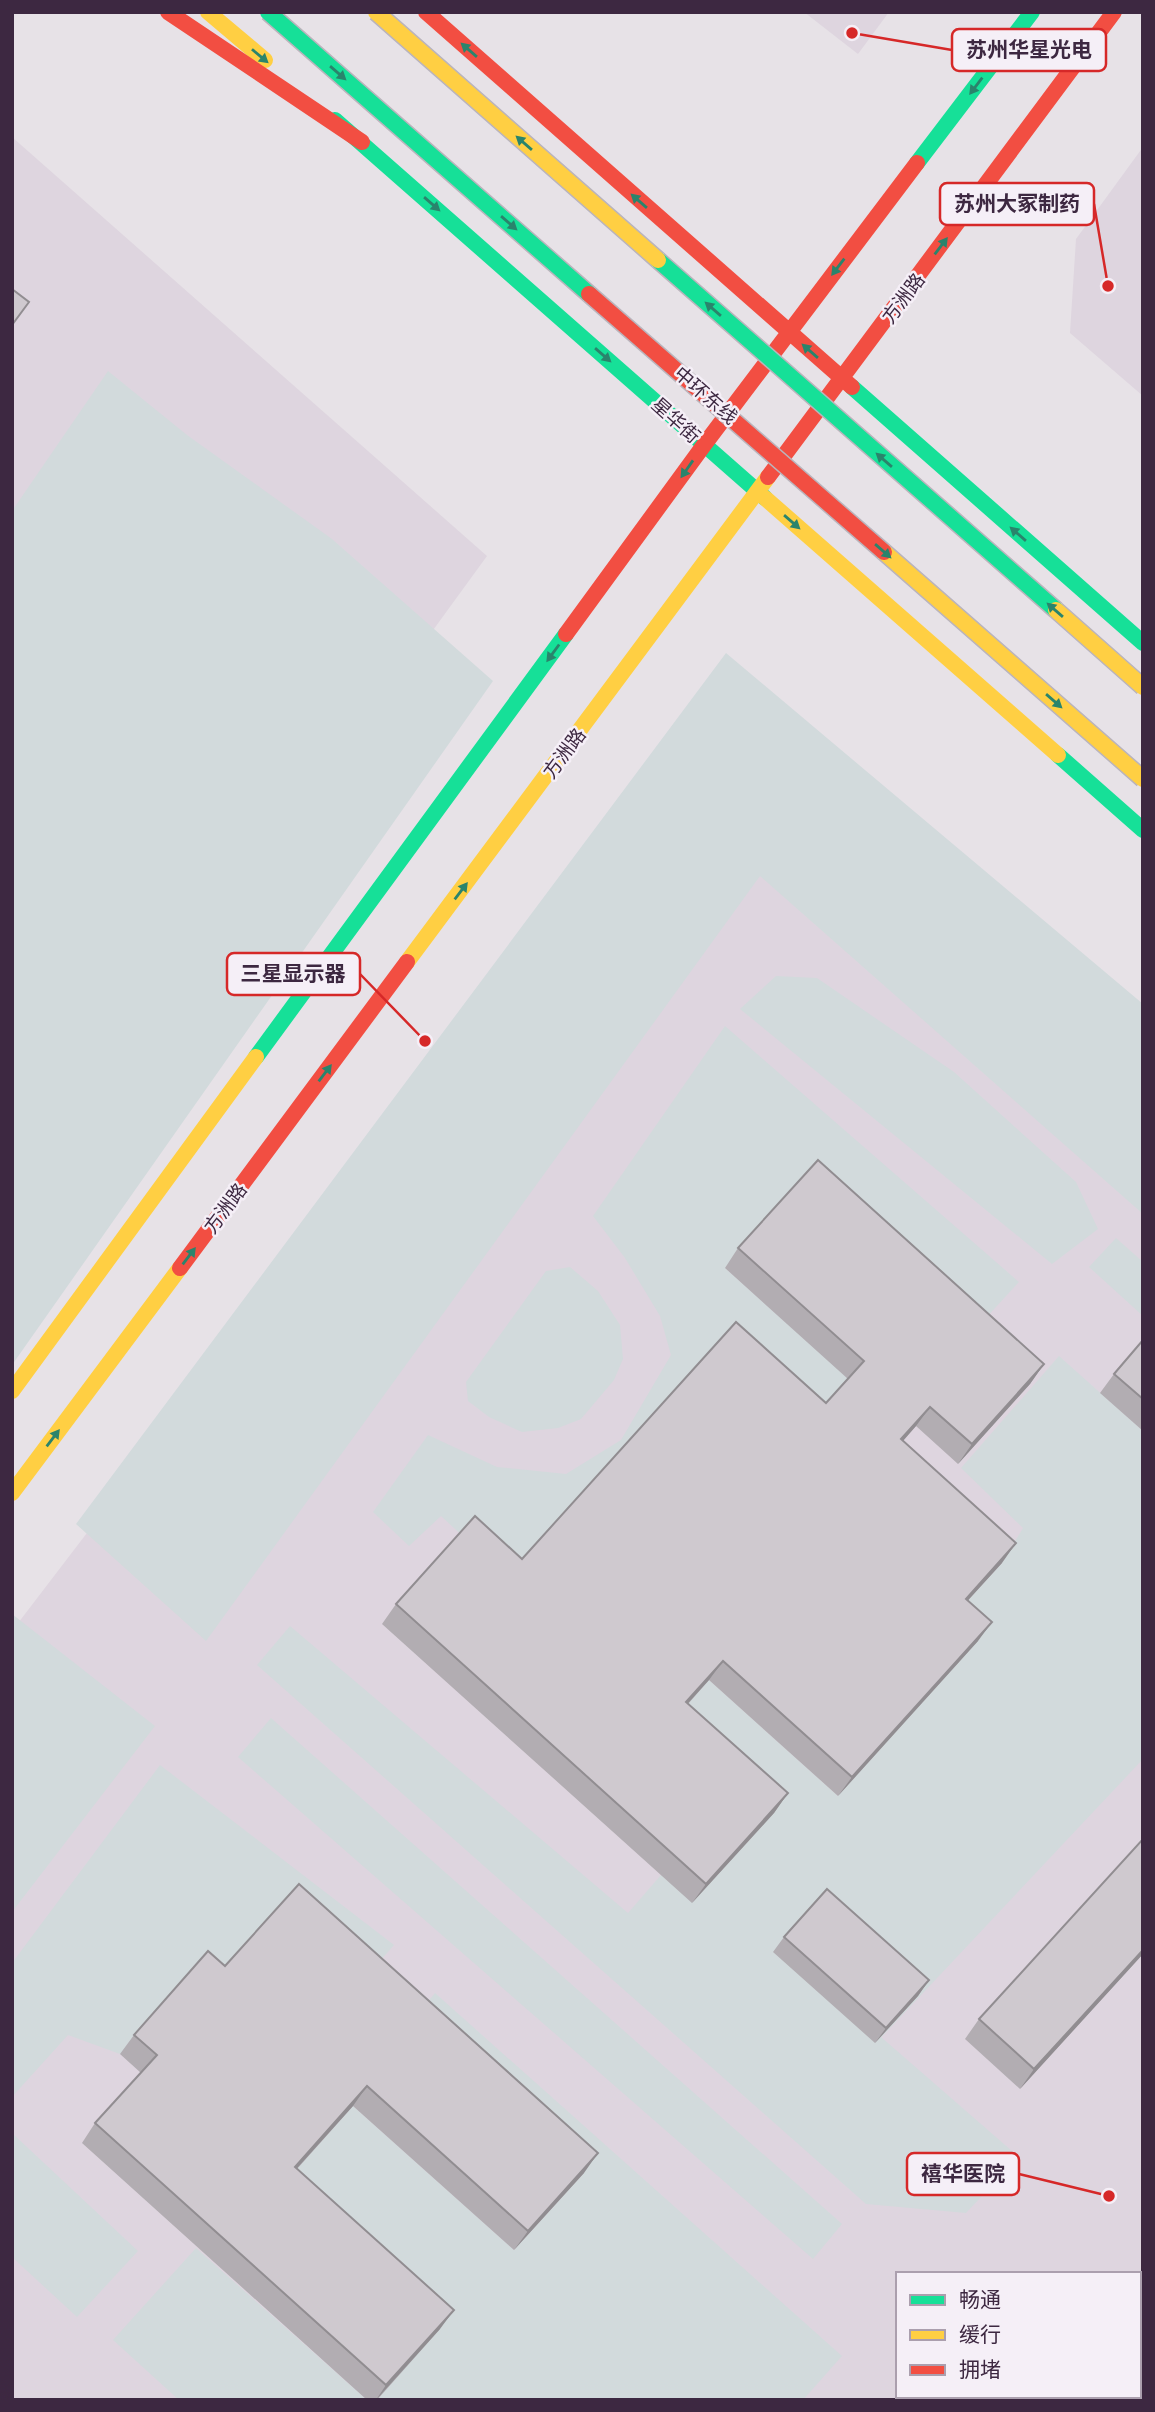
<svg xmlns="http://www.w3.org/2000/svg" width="1155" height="2412" font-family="Quicksand,'Noto Sans SC',sans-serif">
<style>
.built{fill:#ded5df;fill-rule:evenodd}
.green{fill:#d2dadc}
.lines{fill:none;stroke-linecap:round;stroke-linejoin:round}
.fast{stroke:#16e098;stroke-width:16}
.slow{stroke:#ffcf43;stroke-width:16}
.jam{stroke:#f24e42;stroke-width:16}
.fast-bridge-casing{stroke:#bab4bc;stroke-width:19;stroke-linecap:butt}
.slow-bridge-casing{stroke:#bab4bc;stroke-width:19;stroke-linecap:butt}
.jam-bridge-casing{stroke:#bab4bc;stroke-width:19;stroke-linecap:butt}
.fast-bridge{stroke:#16e098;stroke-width:16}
.slow-bridge{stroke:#ffcf43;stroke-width:16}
.jam-bridge{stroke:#f24e42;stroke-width:16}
.wall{fill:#b2adb2}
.shaded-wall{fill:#918d91}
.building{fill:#cfc9cf;stroke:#918d91;stroke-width:2}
.oneway{fill:#2a846c}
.labels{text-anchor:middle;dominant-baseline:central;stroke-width:5;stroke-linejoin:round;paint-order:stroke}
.street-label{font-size:19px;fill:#3d2841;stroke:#f5eff7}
.leader{fill:none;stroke:#d62828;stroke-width:2.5}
.callout-dot{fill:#d62828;stroke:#f5eff7;stroke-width:2.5}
.callout{fill:#f5eff7;stroke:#d62828;stroke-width:2.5}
.callout-label{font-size:21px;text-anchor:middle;font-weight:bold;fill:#3d2841}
</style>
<rect width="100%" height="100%" fill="#e7e2e7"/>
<path class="built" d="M804,12H889L858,54Z
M12,137L487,556L324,780L12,1236Z
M1143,147V396L1070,333L1076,239Z
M700,731L1143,1132V2400H12V1631ZM898,2274H1139V2396H898Z"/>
<path class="green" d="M108,371L187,435L332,539L493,681L12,1365V511Z
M726,653L1143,1004V1214L760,876L206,1641L76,1524Z
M776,976L817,978L954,1072L1076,1182L1098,1229L1052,1264L740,1009Z
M725,1026L1019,1282L973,1332L725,1268L850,1380L812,1422L509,1579L441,1516L409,1546L373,1512L428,1435L497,1467L566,1474L621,1440L671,1355L660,1316L625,1258L593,1216Z
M1116,1238L1143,1262V1316L1089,1267Z
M570,1267L598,1291L620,1325L623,1359L614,1380L581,1419L558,1428L522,1432L489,1417L468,1401L466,1382L546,1271Z
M1059,1356L1143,1431V1759L876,2043L881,2037L1019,2157L966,2213L866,2204L257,1665L290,1626L628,1913L661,1875L672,1721L709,1680L838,1796L952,1618L1002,1563L1023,1528L961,1468Z
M12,1614L155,1726L12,1912Z
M271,1718L842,2224L813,2259L238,1757Z
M160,1765L394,1945L366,1977L211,1986L120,2054L68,2035L12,2097V1963Z
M435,1993L842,2356L803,2400H377L281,2186L353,2106L514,2250L584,2173L413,2020Z
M12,2133L138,2251L77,2317L12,2257Z
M196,2248L367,2400H179L113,2340Z"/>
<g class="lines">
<path class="fast" d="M335,120L765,498
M917,163L1032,12
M852,387L1143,643
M1058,755L1143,830
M256,1057L566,634"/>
<path class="slow" d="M208,12L265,60
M765,498L1058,755
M407,962L768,477
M12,1391L256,1057
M12,1493L180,1268"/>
<path class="jam" d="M168,12L362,142
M426,12L852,387
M768,477L1114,12
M566,634L704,445L917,163
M180,1268L407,962"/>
<defs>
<path id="fast-bridge" d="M268,12L589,294
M658,260L1056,610"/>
<path id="slow-bridge" d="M376,12L658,260
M884,552L1143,779
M1056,610L1143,687"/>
<path id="jam-bridge" d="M589,294L884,552"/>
</defs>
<use href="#fast-bridge" class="fast-bridge-casing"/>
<use href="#slow-bridge" class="slow-bridge-casing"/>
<use href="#jam-bridge" class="jam-bridge-casing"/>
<use href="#fast-bridge" class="fast-bridge"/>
<use href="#slow-bridge" class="slow-bridge"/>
<use href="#jam-bridge" class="jam-bridge"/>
</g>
<path class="wall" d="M738,1248L1044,1364L1030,1384L958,1464L916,1426L903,1441L1002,1563L968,1600L978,1641L838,1796L709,1680L688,1704L788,1793L774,1813L692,1903L382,1624L396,1604L522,1559L826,1403L848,1379L725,1268Z
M1143,1340V1431L1100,1393L1114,1374Z
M784,1937L929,1980L918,1996L875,2043L773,1952Z
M1143,1954L1020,2089L965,2039L979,2019Z
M225,1966L584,2173L514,2250L353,2106L297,2169L440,2329L377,2400H367L82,2143L95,2123L141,2073L120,2054L134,2035Z"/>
<path class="shaded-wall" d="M1044,1364L1030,1384L958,1464L972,1444Z
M930,1407L916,1426L887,1459L901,1439Z
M1016,1543L1002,1563L952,1618L966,1599Z
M992,1622L978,1641L838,1796L852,1777Z
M723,1661L709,1680L672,1721L686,1702Z
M788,1793L774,1813L692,1903L706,1884Z
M1143,1950V1954L1020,2089L1034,2069Z
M929,1980L918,1996L875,2043L886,2028Z
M367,2086L353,2106L281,2186L295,2167Z
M598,2153L584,2173L514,2250L528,2231Z
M454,2310L440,2329L376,2400L386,2385Z"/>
<path class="building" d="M12,289L29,302L12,325Z
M818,1160L1044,1364L972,1444L930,1407L901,1439L1016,1543L966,1599L992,1622L852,1777L723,1661L686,1702L788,1793L706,1884L396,1604L475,1516L522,1559L736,1322L826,1403L864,1361L738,1248Z
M1143,1340V1399L1114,1374Z
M1143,1839V1950L1034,2069L979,2019Z
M299,1884L598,2153L528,2231L367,2086L295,2167L454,2310L386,2385L95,2123L157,2055L134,2035L208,1951L225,1966Z
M827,1889L929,1980L886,2028L784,1937Z"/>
<defs><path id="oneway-solid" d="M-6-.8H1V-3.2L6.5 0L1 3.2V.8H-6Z" transform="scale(1.75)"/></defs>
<g class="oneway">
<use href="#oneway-solid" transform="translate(469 50) rotate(-139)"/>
<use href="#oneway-solid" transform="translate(260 56) rotate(40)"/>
<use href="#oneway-solid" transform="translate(338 73) rotate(41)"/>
<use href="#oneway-solid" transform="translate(976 86) rotate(127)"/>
<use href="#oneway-solid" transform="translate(524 143) rotate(-139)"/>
<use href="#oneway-solid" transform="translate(639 201) rotate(-139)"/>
<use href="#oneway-solid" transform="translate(432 204) rotate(41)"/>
<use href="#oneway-solid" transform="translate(509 223) rotate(41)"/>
<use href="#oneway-solid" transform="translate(941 246) rotate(-53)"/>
<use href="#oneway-solid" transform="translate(838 267) rotate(127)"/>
<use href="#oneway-solid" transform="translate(713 309) rotate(-139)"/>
<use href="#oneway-solid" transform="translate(810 351) rotate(-139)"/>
<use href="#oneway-solid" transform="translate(603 355) rotate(41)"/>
<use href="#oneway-solid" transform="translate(884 460) rotate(-139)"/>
<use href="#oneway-solid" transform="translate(687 469) rotate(125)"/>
<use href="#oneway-solid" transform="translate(792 522) rotate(41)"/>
<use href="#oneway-solid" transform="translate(1018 534) rotate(-139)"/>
<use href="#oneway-solid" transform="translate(883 551) rotate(41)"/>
<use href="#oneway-solid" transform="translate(1055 610) rotate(-139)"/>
<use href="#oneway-solid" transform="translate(553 653) rotate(126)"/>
<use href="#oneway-solid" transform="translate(1054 701) rotate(41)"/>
<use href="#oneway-solid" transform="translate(461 891) rotate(-53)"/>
<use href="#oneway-solid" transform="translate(325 1073) rotate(-53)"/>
<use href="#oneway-solid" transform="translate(189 1256) rotate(-53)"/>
<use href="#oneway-solid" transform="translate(53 1438) rotate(-53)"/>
</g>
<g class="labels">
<g class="street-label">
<text transform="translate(903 298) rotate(-53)">方洲路</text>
<text transform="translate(706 395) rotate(41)">中环东线</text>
<text transform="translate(676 420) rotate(42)">星华街</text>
<text transform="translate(564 753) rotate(-53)">方洲路</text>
<text transform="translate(225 1208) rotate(-53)">方洲路</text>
</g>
</g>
<path class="leader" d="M852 33L952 50M1108 286L1094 204M425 1041L360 974M1109 2196L1019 2174"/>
<g class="callout-dot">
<circle cx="852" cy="33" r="7"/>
<circle cx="1108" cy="286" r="7"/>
<circle cx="425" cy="1041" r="7"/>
<circle cx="1109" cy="2196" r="7"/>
</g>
<g class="callout">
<rect x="952" y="29" width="154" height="42" rx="7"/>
<rect x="940" y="183" width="154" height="42" rx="7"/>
<rect x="227" y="953" width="133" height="42" rx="7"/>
<rect x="907" y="2153" width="112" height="42" rx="7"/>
</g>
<g class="callout-label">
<text x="1029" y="57">苏州华星光电</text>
<text x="1017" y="211">苏州大冢制药</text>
<text x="293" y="981">三星显示器</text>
<text x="963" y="2181">禧华医院</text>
</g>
<rect width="1155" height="2412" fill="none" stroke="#3d2841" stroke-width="28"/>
<rect x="896" y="2272" width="245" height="126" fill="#f5eff7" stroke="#ab9fae" stroke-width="2"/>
<rect x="910" y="2295" width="35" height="10" fill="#16e098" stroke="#ab9fae" stroke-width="2"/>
<text x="959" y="2307" font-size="21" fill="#3d2841">畅通</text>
<rect x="910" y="2330" width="35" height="10" fill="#ffcf43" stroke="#ab9fae" stroke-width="2"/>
<text x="959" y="2342" font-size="21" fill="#3d2841">缓行</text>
<rect x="910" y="2365" width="35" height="10" fill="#f24e42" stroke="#ab9fae" stroke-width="2"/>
<text x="959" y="2377" font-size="21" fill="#3d2841">拥堵</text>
</svg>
